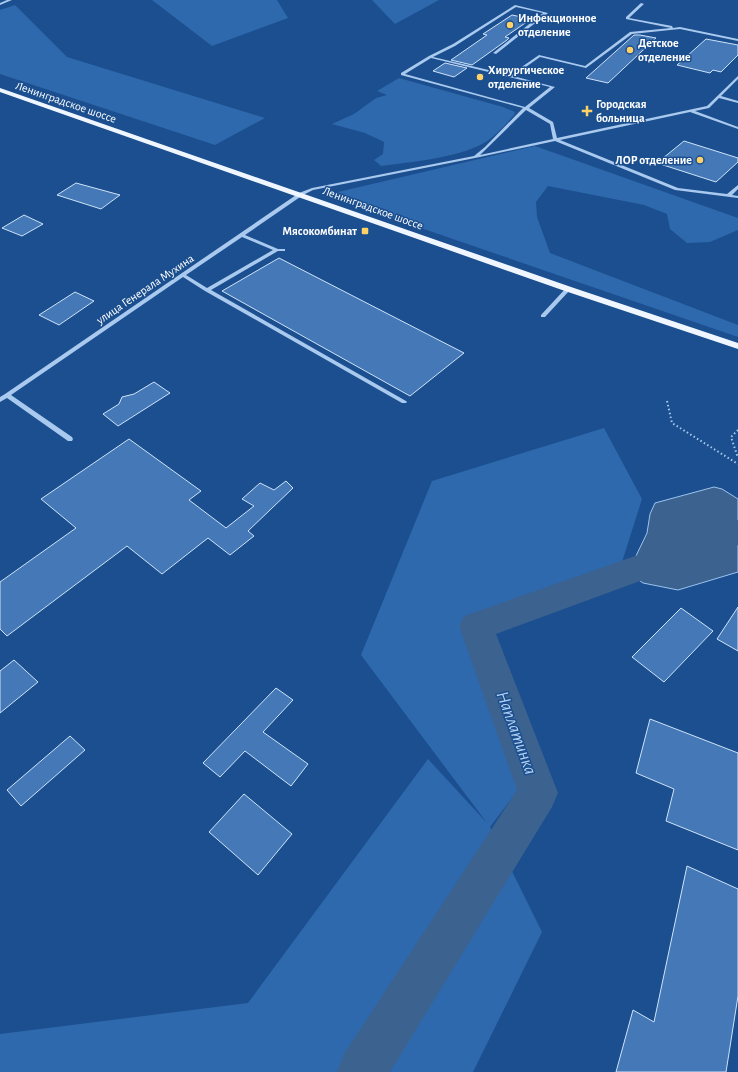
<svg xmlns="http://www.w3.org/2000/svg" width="738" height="1072" font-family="'Alegreya Sans',sans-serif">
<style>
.green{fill:#2e69ad}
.water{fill:#3c6290;stroke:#9cc4f0}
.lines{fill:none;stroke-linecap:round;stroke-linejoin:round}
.river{fill:#3c6290;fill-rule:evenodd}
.building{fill:#4478b7;stroke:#cfe3fa}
.path{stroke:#a9c9ee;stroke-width:2;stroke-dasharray:1.5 2.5;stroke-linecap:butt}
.minor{fill:#a9c9ee;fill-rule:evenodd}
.major{fill:#f0f6ff;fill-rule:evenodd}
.poi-dot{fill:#ffd166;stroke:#1b4f8f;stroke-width:1.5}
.labels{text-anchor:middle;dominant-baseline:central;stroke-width:3;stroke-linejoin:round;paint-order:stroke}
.far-poi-label{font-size:12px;font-weight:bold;fill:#fff;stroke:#1b4f8f;text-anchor:start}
.far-street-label{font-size:12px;fill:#fff;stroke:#1b4f8f}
.near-water-label{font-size:18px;font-style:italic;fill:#b5d3f5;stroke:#1b4f8f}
</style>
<rect width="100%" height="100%" fill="#1b4f8f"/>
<path class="green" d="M152,0H277L288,18L212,46Z
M372,0H439L395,24Z
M15,5L67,57L265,118L215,145L0,74V10Z
M399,78L503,107L515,112L514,115C504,126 495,137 482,144C456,158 411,162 381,166L374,160L383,154L384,142L365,133L332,124L354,114L376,98L387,95L377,91Z
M535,146L738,218V230L710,242L687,243L670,229L667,214L644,205L548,186L536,202L537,217L550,253L738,325V337L325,195Z
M604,428L642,499L622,562L469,615L519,789L490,827L542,932L473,1072H0V1034L248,1003L428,759L487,823L361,655L432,481Z"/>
<path class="water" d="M714,487L722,489L738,499V572L678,590L643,583L636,578L633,571L635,558L647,533L650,514L655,503Z"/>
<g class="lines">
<path class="river" d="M738,520V545L496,634L558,793L552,807L390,1072H337L344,1054L517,790L459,626L464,616Z"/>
</g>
<path class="building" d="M512,15L531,19L505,37L509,38L507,40L472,65L451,60L487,35L483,34Z
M634,35H640L656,38L608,83L586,78Z
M706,39L738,45V55L721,72L713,70L710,73L677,65Z
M445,63L467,68L454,77L433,71Z
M684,141L738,158V162L716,182L657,163Z
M76,183L120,195L101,209L57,195Z
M24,215L43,224L22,236L2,228Z
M279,258L464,353L410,396L222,291Z
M75,292L94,301L59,325L39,315Z
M154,382L170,393L118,426L103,414L119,404L122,397L134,394Z
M129,439L201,491L189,500L226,528L254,506L242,499L260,483L274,490L286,481L293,488L248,531L254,536L230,555L208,538L162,574L127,546L7,636L0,629V582L76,528L41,499Z
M738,607V651L717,639Z
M681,608L713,631L664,682L632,657Z
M14,660L38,682L0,713V671Z
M276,688L293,700L263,732L308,764L291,786L245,751L220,777L203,763Z
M650,719L738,753V850L666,821L674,789L636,773Z
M70,736L85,750L21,806L7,790Z
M244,794L292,834L258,875L209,832Z
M687,866L738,889V996L726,1072H616L633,1010L654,1022Z"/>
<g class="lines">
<path class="path" d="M667,401L672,423L738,464
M738,430L731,437L738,458"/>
<path class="minor" d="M7,0H12L0,5V3Z
M641,3L644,4L629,18L672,26L673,28L680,27L738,39V41L680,29L632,34L586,68L540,57L513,76L555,87L529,108L553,122L557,138L707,106L738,76V79L721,96L738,101V103L719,98L709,108L695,111L738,127V129L690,112L560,140L678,188L727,194L738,185V189L732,195L738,196V198L675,190L555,141L475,158L313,190L303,195L245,235L278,249H285V251H278L211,290L406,401L407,402L406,403H402L205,291L183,277L11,395L72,437L73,439L72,441H68L7,398L0,402V397L5,394L299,193L312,188L474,156L485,147L523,108L401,75V73L429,56L453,44L515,5L548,13L496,54L493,53L543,13L516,7L455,46L433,57L510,75L539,55L585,66L630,32L671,28L626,19V17ZM431,58L550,87L525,107L405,74ZM526,110L550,124L553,139L480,155ZM242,237L273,250L207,288L186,275Z
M568,287L570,288V290L545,317H541V315L566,288Z"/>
<path class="major" d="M0,88L571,287L738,343V349L565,291L0,92Z"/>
</g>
<g class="poi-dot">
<circle cx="510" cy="25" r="4"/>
<circle cx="630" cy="50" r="4"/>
<circle cx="480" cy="77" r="4"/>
<path d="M585 105h4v4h4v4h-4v4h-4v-4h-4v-4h4z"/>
<circle cx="700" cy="160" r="4"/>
<rect x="361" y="227" width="8" height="8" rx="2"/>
</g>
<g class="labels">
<g class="far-poi-label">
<text x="518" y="18">Инфекционное<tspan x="518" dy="14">отделение</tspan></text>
<text x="638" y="43">Детское<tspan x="638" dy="14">отделение</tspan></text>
<text x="488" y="70">Хирургическое<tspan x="488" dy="14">отделение</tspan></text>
<text x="596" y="104">Городская<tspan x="596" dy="14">больница</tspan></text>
<text x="692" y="160" text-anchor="end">ЛОР отделение</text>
<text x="357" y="231" text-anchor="end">Мясокомбинат</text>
</g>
<g class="far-street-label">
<text transform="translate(66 102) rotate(19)">Ленинградское шоссе</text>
<text transform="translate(373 208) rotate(20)">Ленинградское шоссе</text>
<text transform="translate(145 289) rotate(-34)">улица Генерала Мухина</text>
</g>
<g class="near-water-label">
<text transform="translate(516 733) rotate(70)">Наплатинка</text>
</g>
</g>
</svg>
